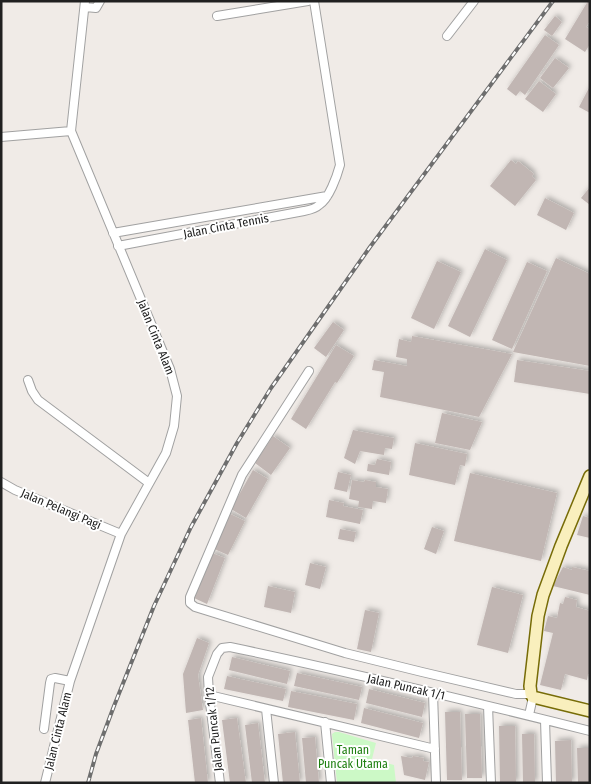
<svg xmlns="http://www.w3.org/2000/svg" width="591" height="784" font-family="'Fira Sans Condensed',sans-serif">
<style>
.park{fill:#ccf9c6}
.building{fill:#c1b6b3;filter:url(#shadow)}
.lines{fill:none;stroke-linecap:round;stroke-linejoin:round}
.street-casing{stroke:#a1a1a1;stroke-width:10}
.secondary-casing{stroke:#776c07;stroke-width:14}
.street{stroke:#fff;stroke-width:8}
.secondary{stroke:#f9efbd;stroke-width:11}
.rail-casing{stroke:#6e6e6e;stroke-width:4}
.rail{stroke:#fff;stroke-width:2;stroke-dasharray:5.5;stroke-linecap:butt}
.labels{text-anchor:middle;dominant-baseline:central;stroke-width:4;stroke-linejoin:round;paint-order:stroke}
.street-label{font-size:12px;fill:#202020;stroke:#fff}
.park-label{font-size:12px;fill:#1c7e0e;stroke:#fff}
</style>
<defs>
<filter id="shadow"><feDropShadow dx="2.5" dy="-2.5" stdDeviation="2.5" flood-color="#0004"/></filter>
</defs>
<rect width="100%" height="100%" fill="#f0ebe7"/>
<path class="park" d="M335,732H339L376,743L372,759L394,765L396,783H337L332,734Z"/>
<path class="building" d="M588,1H590V21L586,27L590,29V44L585,52L565,39Z
M555,16L562,22L552,36L544,30Z
M545,35L559,45L525,95L520,91L516,96L507,89Z
M555,58L569,68L553,88L540,78Z
M539,81L556,94L543,112L525,99Z
M590,86V113L579,107Z
M511,160L516,164L518,161L534,174L532,176L536,180L515,206L490,186Z
M590,187V205L581,198Z
M545,198L574,213L566,230L537,215Z
M485,249L507,260L470,337L448,326Z
M556,258L590,274V366L513,352Z
M437,261L461,272L434,329L411,318Z
M527,262L547,271L512,349L492,340Z
M333,322L344,330L326,357L314,348Z
M412,336L512,354L479,417L380,397L384,372L372,370L374,360L407,366V359L396,357L399,339L411,342Z
M336,345L354,356L337,383L335,382L306,429L291,419Z
M517,360L590,371V394L514,382Z
M442,413L482,422L470,450L435,443Z
M353,430L394,438L392,449L385,448L384,455L360,451L355,464L344,458Z
M273,436L290,448L271,475L255,463Z
M415,443L467,454L465,466L460,465L455,485L409,475Z
M377,459L391,462L389,475L367,471L368,464L375,465Z
M253,470L268,479L246,518L231,509Z
M338,472L351,475L347,492L334,489Z
M470,473L557,493L541,561L454,541Z
M352,480L364,482L365,480L376,482V487L388,489L386,503L373,501L372,509L358,507L359,501L349,499Z
M329,500L344,503L343,506L363,510L360,524L326,517Z
M228,513L245,521L228,555L212,548Z
M583,516L590,518V538L577,535Z
M432,527L444,531L436,554L424,549Z
M340,529L356,532L354,542L338,539Z
M212,553L225,558L207,604L194,598Z
M310,563L326,567L320,589L305,585Z
M563,567L572,570V567L590,571V595L553,586Z
M268,586L295,592L291,613L264,607Z
M492,587L523,595L508,653L477,645Z
M565,597L577,600L576,607L590,611V675L588,674L587,680L565,674L561,690L540,685L553,633L544,631L548,616L557,618L560,603L563,604Z
M365,610L379,613L371,652L357,649Z
M197,638L209,643L198,675L203,710L186,713L183,674Z
M232,657L290,671L287,684L229,670Z
M297,673L362,687L359,700L294,686Z
M227,676L286,689L283,701L224,689Z
M369,689L425,703L422,717L366,703Z
M291,691L357,704L354,720L288,707Z
M364,708L423,723L419,738L361,723Z
M445,712H460L462,780H447Z
M465,714H480L482,778H467Z
M201,718L208,783H195L188,720Z
M237,718L246,783H230L222,720Z
M258,723L265,783H252L245,725Z
M499,726H515L516,783H500Z
M295,732L300,783H283L278,734Z
M522,734H534L535,783H523Z
M315,737L319,783H306L302,738Z
M571,740L572,783H556L555,741Z
M577,748H590V783H578Z
M401,756L412,758L413,756L424,758L423,761L429,762L425,780L404,775Z"/>
<g class="lines">
<defs>
<path id="street" d="M85,7L96,8L100,1
M217,16L308,1
M447,36L474,1
M1,137L71,131
M113,233L327,196
M118,246L304,211C309,210 315,209 319,205C329,199 337,176 340,165L314,1
M309,371L242,475L190,597V603L195,607L345,653L422,672L516,694H531
M28,380L32,391L38,400L149,483
M1,482L15,490L121,534
M433,693L436,783
M209,695L435,749
M488,706L491,783
M266,709L274,783
M529,715L533,697
M545,720L547,783
M325,722L331,783
M44,729L50,683L51,679L55,678L70,681
M45,783L70,681L121,534L166,453L174,426L177,396L170,369L71,131L85,1
M220,783L209,695L208,677L217,654L222,648L230,647C350,672 470,701 590,731"/>
<path id="secondary" d="M590,476L561,546L543,595L538,616L530,686L531,694L533,697L590,711"/>
</defs>
<use href="#street" class="street-casing"/>
<use href="#secondary" class="secondary-casing"/>
<use href="#street" class="street"/>
<use href="#secondary" class="secondary"/>
<defs>
<path id="rail" d="M88,783L96,754L114,706L154,606L191,527L237,443L271,388L370,247L553,1"/>
</defs>
<use href="#rail" class="rail-casing"/>
<use href="#rail" class="rail"/>
</g>
<g class="labels">
<g class="street-label">
<text transform="translate(226 226) rotate(-11)">Jalan Cinta Tennis</text>
<text transform="translate(156 337) rotate(68)">Jalan Cinta Alam</text>
<text transform="translate(61 509) rotate(23)">Jalan Pelangi Pagi</text>
<text transform="translate(406 687) rotate(13)">Jalan Puncak 1/1</text>
<text transform="translate(214 729) rotate(-96)">Jalan Puncak 1/12</text>
<text transform="translate(58 731) rotate(-76)">Jalan Cinta Alam</text>
</g>
<g class="park-label">
<text x="353" y="750">Taman<tspan x="353" dy="14">Puncak Utama</tspan></text>
</g>
</g>
<rect width="591" height="784" fill="none" stroke="#202020" stroke-width="5"/>
</svg>
